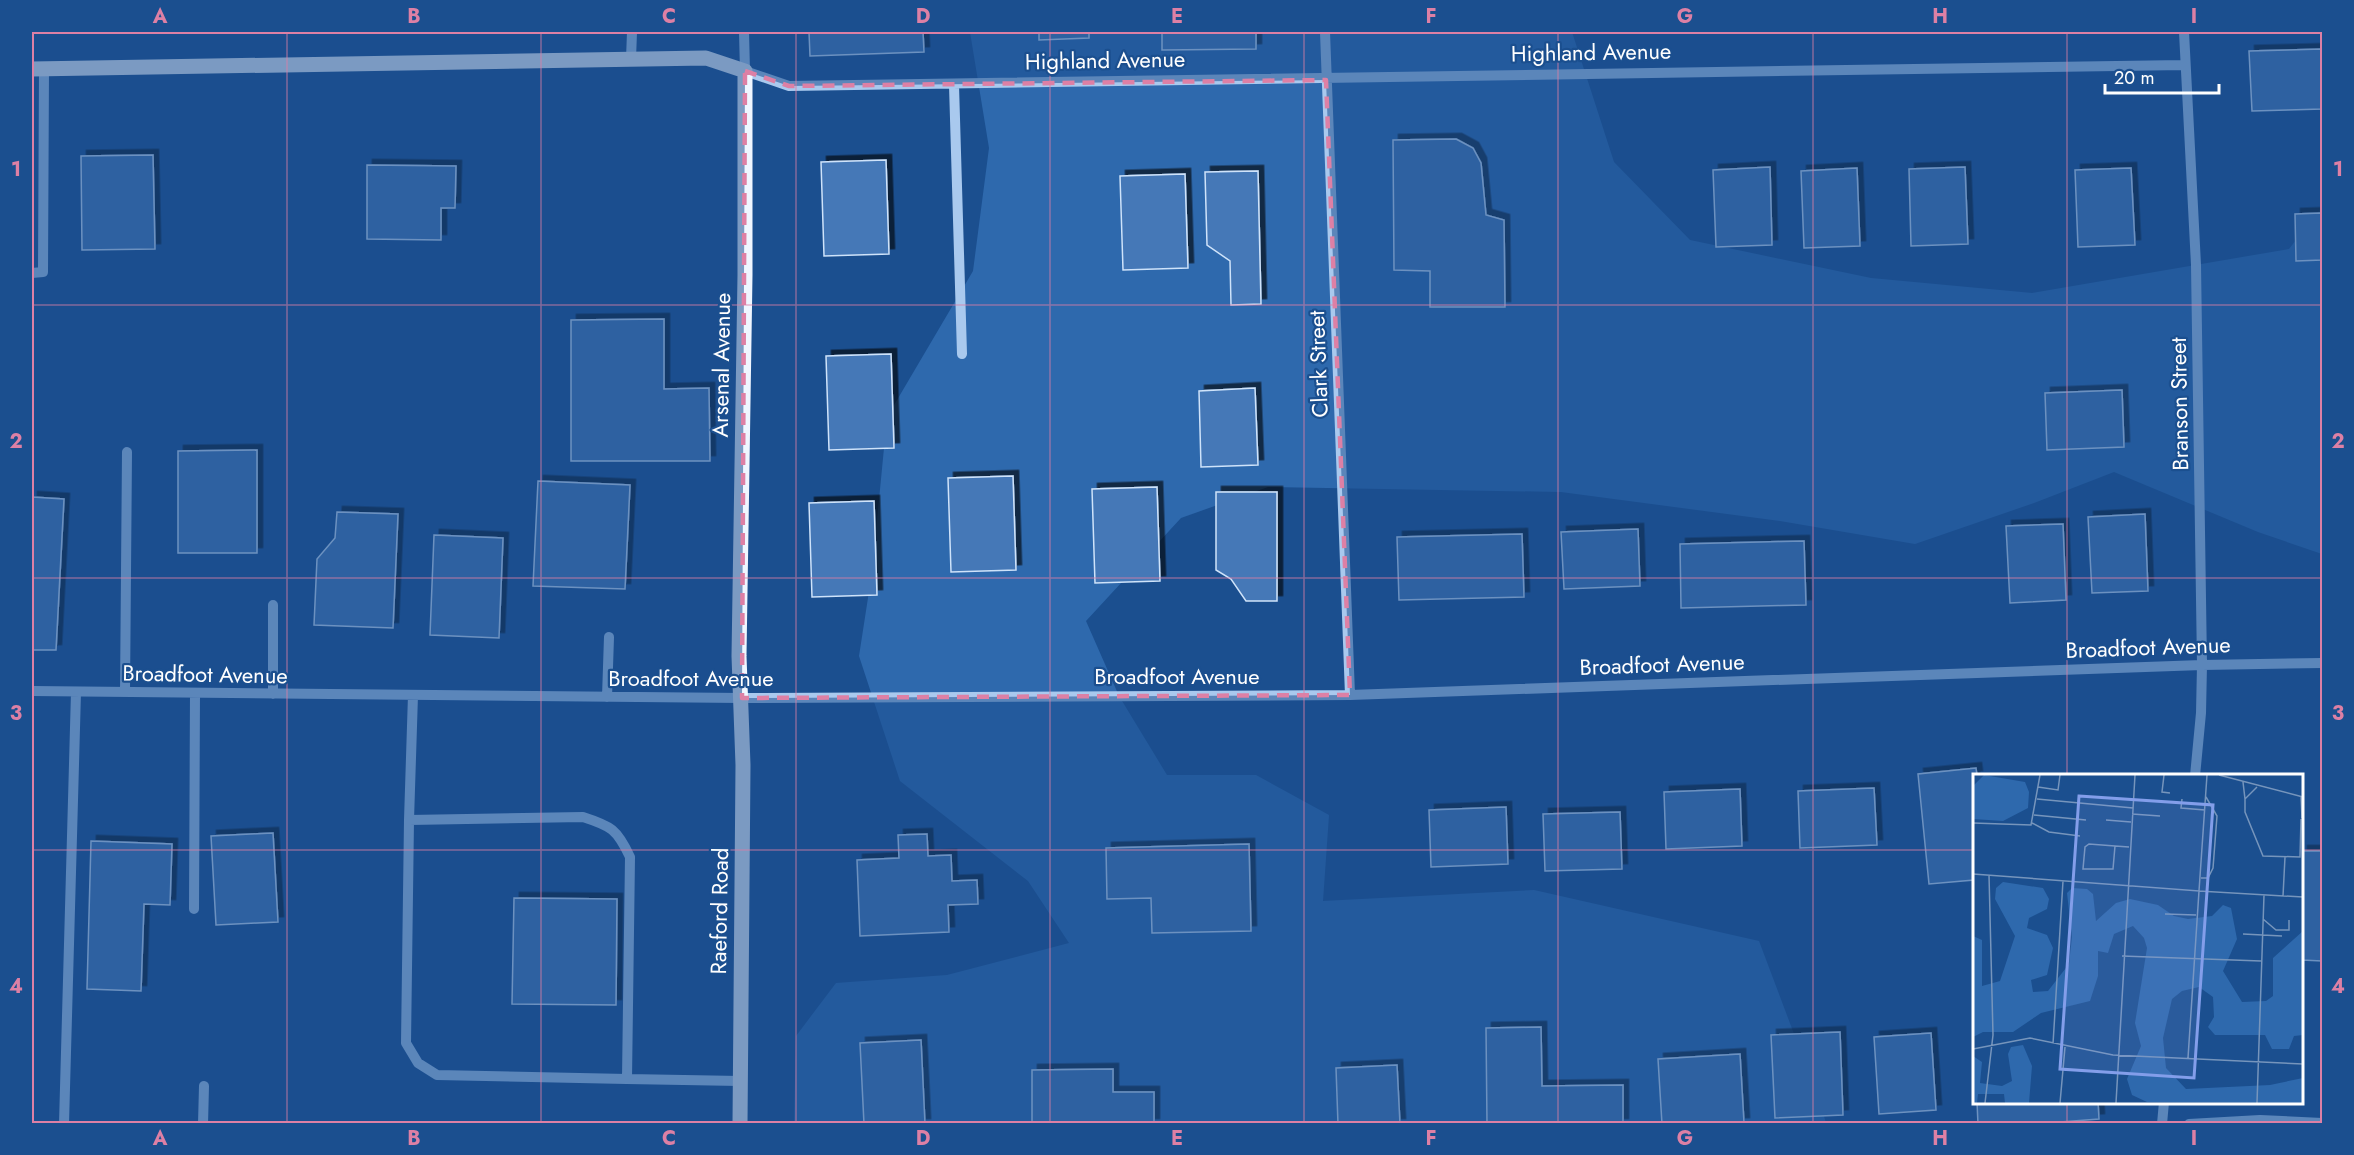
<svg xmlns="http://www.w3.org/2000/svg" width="2354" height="1155" font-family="Jost,sans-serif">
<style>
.green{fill:#2e69ad}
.building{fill:#4478b7;stroke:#cfe3fa;stroke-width:1.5;filter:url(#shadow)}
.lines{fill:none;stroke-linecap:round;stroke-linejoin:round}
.minor{stroke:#a9c9ee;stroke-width:10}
.major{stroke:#f0f6ff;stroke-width:15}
.marked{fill:none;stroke:#dd80a5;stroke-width:4.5;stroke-dasharray:12 8;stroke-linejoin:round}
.grid{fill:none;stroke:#dd80a5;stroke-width:1.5;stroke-opacity:0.55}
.labels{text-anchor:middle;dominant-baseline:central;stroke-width:4.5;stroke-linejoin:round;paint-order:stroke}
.street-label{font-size:22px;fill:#fff;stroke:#1b4f8f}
.inset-road{fill:none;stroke:#7695bc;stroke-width:1.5}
.view{fill:#839eea;fill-opacity:0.15;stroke:#839eea;stroke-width:3}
.inset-edge{fill:none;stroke:#fff;stroke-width:3}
.neatline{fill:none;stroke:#dd80a5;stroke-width:2}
.grid-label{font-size:20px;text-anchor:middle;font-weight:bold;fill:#dd80a5}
</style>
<defs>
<filter id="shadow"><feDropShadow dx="5.5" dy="-5.5" stdDeviation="0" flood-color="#0009"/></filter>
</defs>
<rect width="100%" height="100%" fill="#1b4f8f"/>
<path class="green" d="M970,32H1572L1614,162L1690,240L1871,278L2032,293L2289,249L2322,207V554L2258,532L2114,472L2034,503L1915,544L1780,521L1561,492L1268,487L1181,518L1086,621L1119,696L1167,775H1256L1329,815L1323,901L1534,890L1759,941L1820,1103L1826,1123L794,1124L796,1036L836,983L947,975L1069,943L1028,881L900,781L859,656L872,572L887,417L973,271L989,148Z"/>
<path class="building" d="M809,32H923L924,52L810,56Z
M1039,32H1089V38L1039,40Z
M1162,32H1256V49L1162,50Z
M2322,49V109L2252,111L2249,51Z
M1456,139L1473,148L1481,163L1486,215L1504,220L1505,307H1430V271L1394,270L1393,140Z
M153,155L155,249L82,250L81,156Z
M886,160L889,254L824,256L821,162Z
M367,165L456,166L455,208H441V240L367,239Z
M1770,167L1772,245L1716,247L1713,170Z
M1965,167L1968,244L1911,246L1909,169Z
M1857,168L1860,246L1804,248L1801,171Z
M2131,168L2135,245L2078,247L2075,170Z
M1258,171L1261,304L1231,305L1230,261L1207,245L1205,172Z
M1185,174L1188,268L1123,270L1120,176Z
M2322,213V260L2296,261L2295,214Z
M664,319V389L709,388L710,461H571V320Z
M891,354L894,448L829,450L826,356Z
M1255,388L1258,465L1201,467L1199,391Z
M2122,390L2124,447L2047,450L2045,393Z
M257,450V553H178V451Z
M1013,476L1016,570L951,572L948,478Z
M538,481L630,485L625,589L533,586Z
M1157,487L1160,581L1095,583L1092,489Z
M1216,492H1277V601H1246L1231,579L1216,570Z
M32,497L64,499L56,650H32Z
M874,501L877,595L812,597L809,503Z
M337,512L398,514L393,628L314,625L317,559L335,538Z
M2145,514L2148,591L2092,593L2088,517Z
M2063,524L2066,600L2010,603L2006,526Z
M1638,529L1640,586L1564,589L1561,532Z
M1522,534L1524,597L1399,600L1397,537Z
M434,535L503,538L499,638L430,635Z
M1804,541L1806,605L1681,608L1680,544Z
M1976,768L1977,776H1974V880L1929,884L1918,774Z
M1874,788L1877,845L1800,848L1798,791Z
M1740,789L1742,846L1666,849L1664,792Z
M1506,807L1508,864L1431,867L1429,810Z
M1620,812L1622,869L1545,871L1543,814Z
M273,833L278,922L216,925L211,836Z
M927,834L928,856L951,855L952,881L977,880L978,904L948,905L949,932L860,936L857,860L899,858L898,835Z
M91,841L172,844L170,905L144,904L141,991L87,989Z
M1249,844L1251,931L1152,933L1151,898L1107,899L1106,848Z
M2302,851H2322V961L2302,960Z
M514,898L617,899L616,1005L512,1004Z
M1541,1027L1542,1086L1623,1085V1124H1487L1486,1028Z
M1840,1032L1843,1115L1775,1118L1771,1035Z
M1931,1033L1936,1110L1879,1114L1874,1037Z
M921,1040L925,1124H864L860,1043Z
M1740,1054L1744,1123L1662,1124L1658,1059Z
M1397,1065L1400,1124H1338L1336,1068Z
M1113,1069V1092H1154V1124H1032V1070Z
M1977,1102H2098L2099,1119L2034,1124H1978Z"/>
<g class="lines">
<path class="minor" d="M744,32L745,71L789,86L2184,65
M1325,32L1350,695
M2184,32L2196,265L2202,665L2201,713L2195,776
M631,59L632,32
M954,85L962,354
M32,273L43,272L44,69
M32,691L742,698L1350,695L2202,665L2322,663
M125,692L127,452
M273,694V605
M607,697L609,637
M409,820L583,817C611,826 617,829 630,857L627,1079L437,1075L418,1063L406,1043L409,820L413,695
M194,909L195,693
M627,1079L740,1081
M64,1124L76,692
M203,1124L204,1086
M2162,1124L2164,1102
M2189,1124L2260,1120L2322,1123"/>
<path class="major" d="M32,69L706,58L745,71V275L739,656L743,765L740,1124"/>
</g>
<path d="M0 0H2354V1155H0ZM745,71L789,86L1326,80L1350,695L742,698Z" fill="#1b4f8f" fill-opacity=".55" fill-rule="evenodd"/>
<path class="marked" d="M745,71L789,86L1326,80L1350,695L742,698Z"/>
<path class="grid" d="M287,32V1124M541,32V1124M796,32V1124M1050,32V1124M1304,32V1124M1558,32V1124M1813,32V1124M2067,32V776M32,305H2322M32,578H2322M32,850H1974M2302,850H2322M2067,1102V1124"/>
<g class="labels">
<g class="street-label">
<text transform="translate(1591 52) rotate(-1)">Highland Avenue</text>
<text transform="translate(1105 60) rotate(-1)">Highland Avenue</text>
<text transform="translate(1318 364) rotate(-92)">Clark Street</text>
<text transform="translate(721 365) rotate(-89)">Arsenal Avenue</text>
<text transform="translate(2179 404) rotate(-91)">Branson Street</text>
<text transform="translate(2148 647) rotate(-2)">Broadfoot Avenue</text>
<text transform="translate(1662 664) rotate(-2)">Broadfoot Avenue</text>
<text transform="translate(205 674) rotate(1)">Broadfoot Avenue</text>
<text x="1177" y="676">Broadfoot Avenue</text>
<text x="691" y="678">Broadfoot Avenue</text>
<text transform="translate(719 911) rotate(-89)">Raeford Road</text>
</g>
</g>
<g transform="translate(1973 774)">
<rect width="330" height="330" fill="#1b4f8f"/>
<path d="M11,1L52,8L56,18L55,34L30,47L0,45V12ZM30,108L70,114L76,125L74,135L56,144L54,154L74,161L80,174L74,201L58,206L60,218L75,217L96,190L99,163L94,119L99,114L114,115L120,120L123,147L143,129L157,125L185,131L201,142L215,145L239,142L250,131L258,134L264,165L250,197L269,228L293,227L300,222V184L330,157V261L321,262L316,275H299L292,261H242L235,253L241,243L240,223L226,213L209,217L199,225L190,264L193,294L213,315L297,311L330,304V329L174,328L159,321L154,305L168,272L162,249L174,174L171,164L160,152L141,160L135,179L125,177V202L117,227L68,239L40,258H10L0,263V162L9,166V212L27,207L42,162L22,125L23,114ZM50,271L59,292L56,329H32L31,320H5L4,329H0V282L9,288L7,309L29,312L39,307L35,280L38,273Z" fill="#2e69ad"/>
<path class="inset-road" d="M191,1L189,18L197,19M246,1L330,23M270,8L272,25L284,13M65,13L85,16L87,1M328,23L329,44M64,25L160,34M209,25L208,34L232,36M272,25V38L290,82L327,83L328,45M159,40L187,42M61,41L113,46M133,46L158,48M0,49L58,51L67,1M59,49L76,58L107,62M142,72L140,95H110L112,73L116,70L142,72L156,73M0,100L226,117L234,1M228,104H235L240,94L244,42L233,23M310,122L312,83M192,140L223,141M290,145L303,156H316V146M270,160L309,162M149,182L288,187M80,270L90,107M0,275L57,264L140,281L330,290M215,284L226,117L330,123M12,329L20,261L16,101M87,329L92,273M143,329L162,1M284,329L291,121"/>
<path class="view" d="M106,22L240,31L221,304L87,295Z"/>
<rect width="330" height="330" class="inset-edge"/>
</g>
<rect width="2354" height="1155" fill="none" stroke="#1b4f8f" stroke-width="66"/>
<path d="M2105 84v9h114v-9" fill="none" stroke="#ffffff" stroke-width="3"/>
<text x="2114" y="84" font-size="18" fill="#ffffff" stroke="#1b4f8f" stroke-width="4.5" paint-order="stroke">20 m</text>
<rect x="33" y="33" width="2288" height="1089" class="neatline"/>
<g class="grid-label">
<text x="160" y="23">A</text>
<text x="414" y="23">B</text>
<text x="669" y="23">C</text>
<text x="923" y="23">D</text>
<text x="1177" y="23">E</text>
<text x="1431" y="23">F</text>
<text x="1685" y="23">G</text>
<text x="1940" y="23">H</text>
<text x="2194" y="23">I</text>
<text x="16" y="176">1</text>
<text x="2338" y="176">1</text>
<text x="16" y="448">2</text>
<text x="2338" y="448">2</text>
<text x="16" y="720">3</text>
<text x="2338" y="720">3</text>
<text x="16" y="993">4</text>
<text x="2338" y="993">4</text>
<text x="160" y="1145">A</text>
<text x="414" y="1145">B</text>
<text x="669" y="1145">C</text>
<text x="923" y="1145">D</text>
<text x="1177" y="1145">E</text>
<text x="1431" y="1145">F</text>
<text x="1685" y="1145">G</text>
<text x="1940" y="1145">H</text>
<text x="2194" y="1145">I</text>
</g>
</svg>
